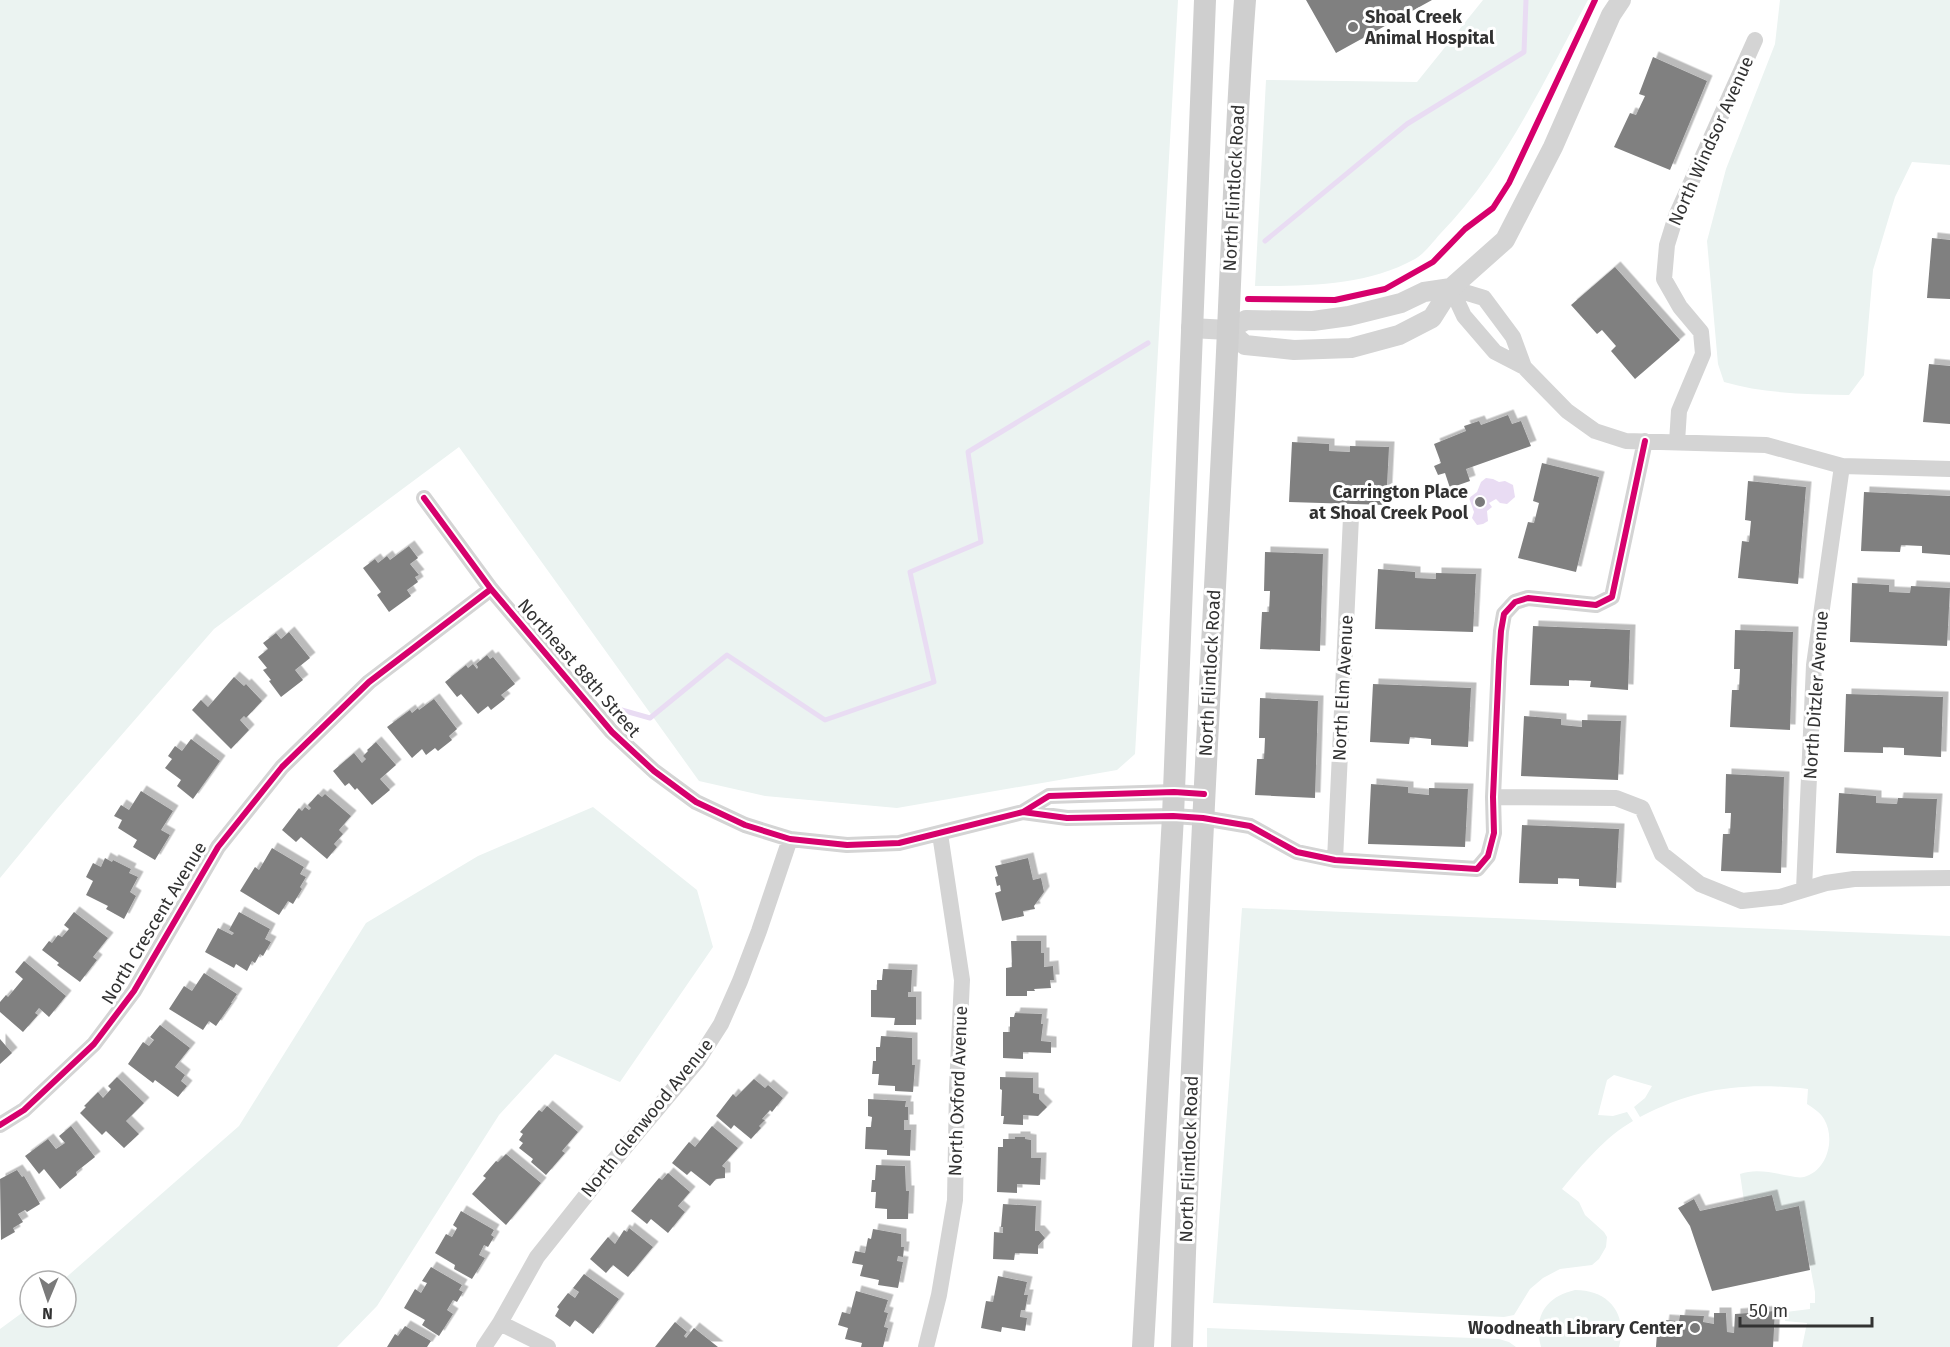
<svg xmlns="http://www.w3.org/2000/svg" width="1950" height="1347" font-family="'Fira Sans',sans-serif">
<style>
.green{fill:#ebf3f1}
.water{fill:#e9dcf3}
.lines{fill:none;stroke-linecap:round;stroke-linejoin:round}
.stream{stroke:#e9dcf3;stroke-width:5}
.building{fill:#808080;filter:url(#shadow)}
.minor{stroke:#d4d4d4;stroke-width:16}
.tertiary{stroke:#d4d4d4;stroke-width:20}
.secondary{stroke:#cfcfcf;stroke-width:22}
.cycleway-casing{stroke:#fff;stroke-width:10}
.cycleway{stroke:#d6006c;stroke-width:6}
.poi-dot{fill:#7a7a7a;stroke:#fff;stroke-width:2}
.labels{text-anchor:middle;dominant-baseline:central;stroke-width:6;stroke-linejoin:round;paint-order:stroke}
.poi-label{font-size:18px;font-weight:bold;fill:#323232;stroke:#fff;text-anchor:end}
.street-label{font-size:18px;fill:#323232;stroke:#fff}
</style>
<defs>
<filter id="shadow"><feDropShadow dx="5.5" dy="-5.5" stdDeviation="0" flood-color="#0004"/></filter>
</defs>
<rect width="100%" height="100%" fill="#fff"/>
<path class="green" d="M0,0H1178L1135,754L1117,770L897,808L765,796L699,781L459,447L214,629L57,809L0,878Z
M1483,0H1588C1544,80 1505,168 1440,234C1433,242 1424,254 1415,259C1366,286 1309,286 1255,286L1266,80L1417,82Z
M1780,0H1950V165L1912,162L1895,197L1873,270L1864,375L1849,395C1808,394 1765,394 1724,382L1718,364L1707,241L1726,169L1775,44Z
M593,807L697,890L713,947L620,1082L555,1054L499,1115L377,1306L337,1347H0V1329L30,1307V1317H66V1281H62L239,1126L366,923L478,856Z
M1242,908L1950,936V1347H1802L1807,1323L1785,1321L1786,1312L1810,1309V1303H1815V1292L1799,1206L1776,1211L1772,1195L1744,1201L1740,1174C1756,1168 1774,1173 1790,1176C1795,1177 1800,1178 1804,1177C1827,1171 1836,1139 1824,1119C1820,1112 1813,1108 1807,1104L1808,1089C1745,1082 1697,1087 1640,1117L1634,1107L1645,1098L1652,1086L1614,1075L1607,1080L1598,1115L1613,1116L1627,1112L1633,1121C1605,1137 1583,1164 1562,1189L1579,1202L1585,1215L1604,1232L1607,1237L1606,1247L1599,1259L1592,1265L1560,1269L1543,1278L1530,1289L1514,1315L1504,1317L1213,1303Z
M1575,1290C1609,1290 1628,1314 1619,1347H1541C1533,1317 1545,1297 1575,1290Z
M1207,1328L1499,1339L1509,1342L1516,1347H1207Z"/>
<path class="water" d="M1486,478L1493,479L1499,482L1505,481L1513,485L1515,497L1507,504L1500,503L1496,499L1489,503L1492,507L1487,511L1488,521L1483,524L1477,525L1472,518L1474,512L1469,498L1477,492L1481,482Z"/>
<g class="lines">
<path class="stream" d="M1265,241L1407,124L1524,52L1526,0
M611,707L650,718L727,655L825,720L934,682L910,572L981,542L968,452L1148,343"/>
</g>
<path class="building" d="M1306,0H1432L1336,53Z
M1653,57L1707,81L1670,170L1614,147L1630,113L1636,115L1645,96L1639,94Z
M1932,238L1950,240V299L1927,298Z
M1615,267L1680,340L1635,379L1611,351L1616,346L1602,330L1597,334L1571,305Z
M1929,364L1950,366V424L1923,422Z
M1508,415L1512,424L1521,421L1531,446L1466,469L1470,481L1450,488L1445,473L1438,475L1434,466L1441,463L1434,444L1466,431L1464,426L1479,421L1481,425Z
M1292,442L1329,444V451L1350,452V446L1389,447L1386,505L1289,502Z
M1542,463L1599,477L1576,572L1518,558L1528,522L1534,523L1539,503L1533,501Z
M1748,481L1806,487L1798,584L1738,578L1742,541L1749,542L1751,521L1745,520Z
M1864,492L1950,496V555L1922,553V546L1901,545L1900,552L1861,551Z
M409,546L418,558L410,564L419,575L415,577L418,582L407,590L411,596L389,612L377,595L381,592L363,568L375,559L378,563L387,556L390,560Z
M1265,552L1323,554L1320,651L1260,649L1262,612H1269L1270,591H1264Z
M1378,569L1415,572V578L1436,579V573L1476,574L1473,632L1375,629Z
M1852,583L1889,585V592L1910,593L1911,586L1950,588L1947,646L1850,642Z
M1533,626L1630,630L1628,690L1590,687L1591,681L1569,680V686L1530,685Z
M1735,630L1793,632L1790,730L1730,727L1732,690H1739L1740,669H1734Z
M289,632L310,658L295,670L303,680L281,697L269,681L271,680L263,670L267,668L258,657L268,649L263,643L276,633L281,639Z
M487,655L490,659L493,657L515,684L501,695L505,699L491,710L488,706L478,714L461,694L457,697L445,682L466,665L468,668L473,664L477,669L478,667L476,664Z
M234,677L244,686L246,684L262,701L246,718L244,716L240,720L249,730L231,749L192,710L201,700L208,707Z
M1373,684L1471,688L1468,747L1431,745V739L1410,737L1409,744L1370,742Z
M1846,694L1943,697L1941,757L1904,755V748L1883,747V753L1844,752Z
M1260,698L1318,701L1315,798L1255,795L1257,759H1264L1265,738H1259Z
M434,699L457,729L449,736L452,740L438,751L435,748L426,755L422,749L412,758L387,727L410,710L412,713L418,708L419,710Z
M1524,716L1561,719V725L1582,727V720L1621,721L1618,780L1521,776Z
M191,739L220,761L193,799L177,786L181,780L165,768L172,759L168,756L175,746L182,751Z
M376,742L396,765L380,779L390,790L372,805L357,788L355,790L349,783L345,786L333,771L354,753L362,763L366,759L363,756L368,751L367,750Z
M1726,774L1784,777L1781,873L1721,871L1723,834H1730L1731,813H1725Z
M1371,784L1408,787V793L1429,795V788L1468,789L1465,847L1368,844Z
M141,791L173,811L161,830L170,835L155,860L133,847L137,840L118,828L122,820L114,816L121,805L129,810Z
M1839,793L1876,796V803L1897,804L1898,798L1937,799L1933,858L1836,853Z
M318,794L322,797L325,794L351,816L339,830L343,834L334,844L337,847L327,859L301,837L296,842L282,830L299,808L302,811L305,807L309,810L311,808L308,805Z
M1522,825L1619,829L1616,888L1579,886V879L1558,878V884L1519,883Z
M272,848L304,867L300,874L306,877L300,887L302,889L293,904L288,901L279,915L240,891L255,867L259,870Z
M105,858L112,862L113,860L131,869L129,873L138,877L130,892L136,896L124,919L106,909L108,906L86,895L93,881L86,877L93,863L101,867Z
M1028,858L1033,880L1041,878L1044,892L1034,906L1035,909L1023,911L1024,916L1002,921L995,893L1001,891L1000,885L997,886L995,877L998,876L995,866Z
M74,912L108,938L93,957L97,960L80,982L57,965L59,963L42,950L49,941L52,943L58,935L62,937L69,929L64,925Z
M239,912L270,929L265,939L271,942L263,956L260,954L255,963L252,961L247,971L236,964L234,968L205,952L218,928L232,935L234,933L229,930Z
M1011,941H1041V953H1044V967L1053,966L1054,980H1050L1051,988L1034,989L1035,991H1027V996H1006V968L1012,967Z
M24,961L66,996L49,1017L39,1008L35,1013L38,1015L23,1032L0,1012V1002L6,995L8,997L23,979L15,972Z
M883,969L912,970L911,992H908V997H916V1025H894L895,1018L871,1017V990H877V980H882Z
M204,973L237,994L231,1003H232L216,1026L209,1021L203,1030L169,1009L184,986L192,991Z
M1015,1013L1042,1014L1041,1024H1043L1041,1041L1051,1042V1053L1023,1052V1059L1003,1058V1032H1010V1017H1014Z
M160,1025L190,1048L175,1067L185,1075L181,1081L187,1086L178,1097L155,1080L153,1083L128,1064L143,1042L149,1046L154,1040L150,1037Z
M881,1036L912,1038V1065H915L913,1092L895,1091V1086L878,1085L879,1074H872L873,1061H876V1047H880Z
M0,1039L12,1053L0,1064Z
M117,1077L144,1103L126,1121L139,1134L124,1148L106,1131L102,1135L80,1113L86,1107L84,1106L98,1092L103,1098L111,1089L108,1086Z
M1000,1077L1033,1078V1093L1039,1094V1099L1047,1107L1038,1116L1023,1115V1125L1003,1124L1004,1116H1001L1002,1090L1000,1089Z
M754,1079L765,1088L768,1085L783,1098L772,1112L770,1110L762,1119L765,1120L759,1126L761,1128L751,1139L734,1125L731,1129L716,1116L733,1094L736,1097Z
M868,1099L906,1101L905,1107H908V1120H904V1130H911L910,1156L887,1155V1150L865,1149L866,1127H871L872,1117L868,1116Z
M547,1106L578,1132L562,1151L565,1153L546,1175L531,1162L533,1159L519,1148L523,1143L519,1140L523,1134L520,1132L539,1110L542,1112Z
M71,1126L95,1157L76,1172L77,1175L60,1189L44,1169L39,1174L25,1156L48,1139L56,1149L65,1143L59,1136Z
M712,1126L738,1148L722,1166L725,1168V1178L716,1179L710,1186L691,1171L687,1175L672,1163L689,1142L695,1147Z
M1015,1137H1025V1139L1031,1140V1158H1041L1040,1185L1017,1184V1193L997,1192L998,1147H1003V1139H1015Z
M506,1154L541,1183L506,1225L472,1194L486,1178L483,1176L496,1161L498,1162Z
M876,1165L905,1166L906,1191H909L908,1219H887V1209L875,1208L876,1192H871L872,1180H875Z
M17,1170L22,1177L24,1176L40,1204L27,1212L25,1210L18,1214L23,1222L13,1228L15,1232L1,1240L0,1179Z
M668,1173L690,1192L678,1206L685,1212L668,1233L651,1219L647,1224L631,1211L659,1178L662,1180Z
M1772,1195L1776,1211L1799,1206L1810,1270L1712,1291L1690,1226L1678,1208L1694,1199L1700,1211Z
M1003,1204L1036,1206L1035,1231H1039L1045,1238L1038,1246V1254L1015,1253L1014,1260L993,1259L994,1232L1003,1233V1227H1001Z
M461,1211L494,1230L491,1235L494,1237L488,1247L484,1245L479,1255L485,1258L472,1279L454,1269L455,1265L435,1253L446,1234L452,1237L457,1228L453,1225Z
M629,1228L653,1247L628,1277L613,1265L606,1273L590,1259L608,1237L615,1244L624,1230L627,1232Z
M873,1229L901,1234V1247H904L903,1257L898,1256L897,1261L903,1262L898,1288L878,1285L879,1280L860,1276L863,1265L852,1263L855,1251L865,1253L868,1238L871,1239Z
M431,1267L462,1285L459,1290L463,1292L457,1302L453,1300L447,1310L453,1314L439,1336L422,1325L425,1320L404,1308L415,1289L421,1293L427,1283L422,1281Z
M584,1274L619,1299L593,1334L575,1320L570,1327L555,1316L559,1309L557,1307L568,1293L575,1298L579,1292L573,1288Z
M998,1276L1027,1282L1024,1295H1028L1025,1310H1021L1020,1317L1027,1318L1025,1331L1002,1327L1001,1332L981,1328L986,1301L993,1302Z
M856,1291L888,1300L884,1312L888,1313L884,1327L888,1328L883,1347H861L862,1343L845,1339L848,1328L838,1325L842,1312L850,1314Z
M1775,1311L1773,1347H1656L1657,1333L1662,1334L1664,1320L1679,1321L1680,1315L1704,1316L1703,1322L1714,1324V1313H1726L1727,1332L1734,1333L1735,1314Z
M675,1322L687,1332L684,1336L686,1338L694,1328L718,1347H655Z
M405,1326L431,1341L427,1347H387L395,1334L398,1336Z"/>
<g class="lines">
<path class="minor" d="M1451,288L1464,316L1495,352L1524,367L1567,411L1595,431L1626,441L1766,445L1842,466L1950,469
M1451,288L1484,298L1513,337L1524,367
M1677,442L1679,411L1703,354L1701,332L1680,307L1664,279L1667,245L1676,216L1755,40
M424,498L491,589L612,732L654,771L696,802L745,825L790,839L847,845L899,843L1023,812L1049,796L1174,792L1204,794
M1493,797L1616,798L1642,808L1662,854L1700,884L1742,901L1780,897L1826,883L1854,879L1950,878
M1023,812L1067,818L1173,816L1203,818L1250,826L1297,852L1335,860L1477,869L1488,856L1494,833L1493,797L1499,662L1501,631L1504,614L1515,602L1528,598L1596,605L1612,597L1645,441
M1335,860L1351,517
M1804,889L1814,665L1842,466
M0,1125L24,1110L94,1044L134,991L218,847L282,767L369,682L491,589
M500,1323L548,1347
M484,1347L500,1323L537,1257L611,1164L698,1060L721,1024L740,981L759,931L790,839
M926,1347L939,1295L955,1200L957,1087L962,980L940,834"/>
<path class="tertiary" d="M1191,328L1228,330L1246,320L1313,321L1349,316L1401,303L1424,292L1451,288
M1228,330L1245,345L1294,350L1351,348L1399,335L1432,318L1451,288L1505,240L1553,147L1611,15L1621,0"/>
<path class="secondary" d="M1143,1347L1173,816L1205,0
M1182,1347C1191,1042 1207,738 1223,433C1231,289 1234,144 1245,0"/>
<defs>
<path id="cycleway" d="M1248,299L1335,300L1385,289L1433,262L1465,229L1493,208L1509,183L1595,0
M424,498L491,589L612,732L654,771L696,802L745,825L790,839L847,845L899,843L1023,812L1049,796L1174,792L1204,794
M1023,812L1067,818L1173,816L1203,818L1250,826L1297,852L1335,860L1477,869L1488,856L1494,833L1493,797L1499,662L1501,631L1504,614L1515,602L1528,598L1596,605L1612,597L1645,441
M0,1125L24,1110L94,1044L134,991L218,847L282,767L369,682L491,589"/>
</defs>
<use href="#cycleway" class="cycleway-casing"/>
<use href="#cycleway" class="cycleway"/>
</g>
<g class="poi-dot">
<circle cx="1353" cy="27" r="6"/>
<circle cx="1480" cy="502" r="6"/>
<circle cx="1695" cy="1328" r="6"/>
</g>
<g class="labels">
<g class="poi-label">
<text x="1365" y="17" text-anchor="start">Shoal Creek<tspan x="1365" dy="21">Animal Hospital</tspan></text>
<text x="1468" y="492">Carrington Place<tspan x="1468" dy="21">at Shoal Creek Pool</tspan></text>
<text x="1683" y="1328">Woodneath Library Center</text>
</g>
<g class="street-label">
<text transform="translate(1711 141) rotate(-66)">North Windsor Avenue</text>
<text transform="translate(1234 188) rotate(-87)">North Flintlock Road</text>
<text transform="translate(579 668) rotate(49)">Northeast 88th Street</text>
<text transform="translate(1210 673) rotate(-87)">North Flintlock Road</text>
<text transform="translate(1343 688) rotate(-87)">North Elm Avenue</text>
<text transform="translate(1816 695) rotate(-86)">North Ditzler Avenue</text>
<text transform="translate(154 923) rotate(-59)">North Crescent Avenue</text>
<text transform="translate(958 1091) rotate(-88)">North Oxford Avenue</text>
<text transform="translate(647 1118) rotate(-51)">North Glenwood Avenue</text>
<text transform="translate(1189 1159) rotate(-88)">North Flintlock Road</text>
</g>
</g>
<g transform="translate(48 1299) rotate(182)"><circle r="28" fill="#ffffff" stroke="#adadad" stroke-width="1.5"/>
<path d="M0-4.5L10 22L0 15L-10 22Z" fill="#7a7a7a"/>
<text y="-9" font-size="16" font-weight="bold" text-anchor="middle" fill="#323232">N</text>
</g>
<path d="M1740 1317v9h132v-9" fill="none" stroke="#323232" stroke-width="3"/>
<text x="1749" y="1317" font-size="18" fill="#323232" stroke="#ffffff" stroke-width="4.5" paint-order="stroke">50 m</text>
</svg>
